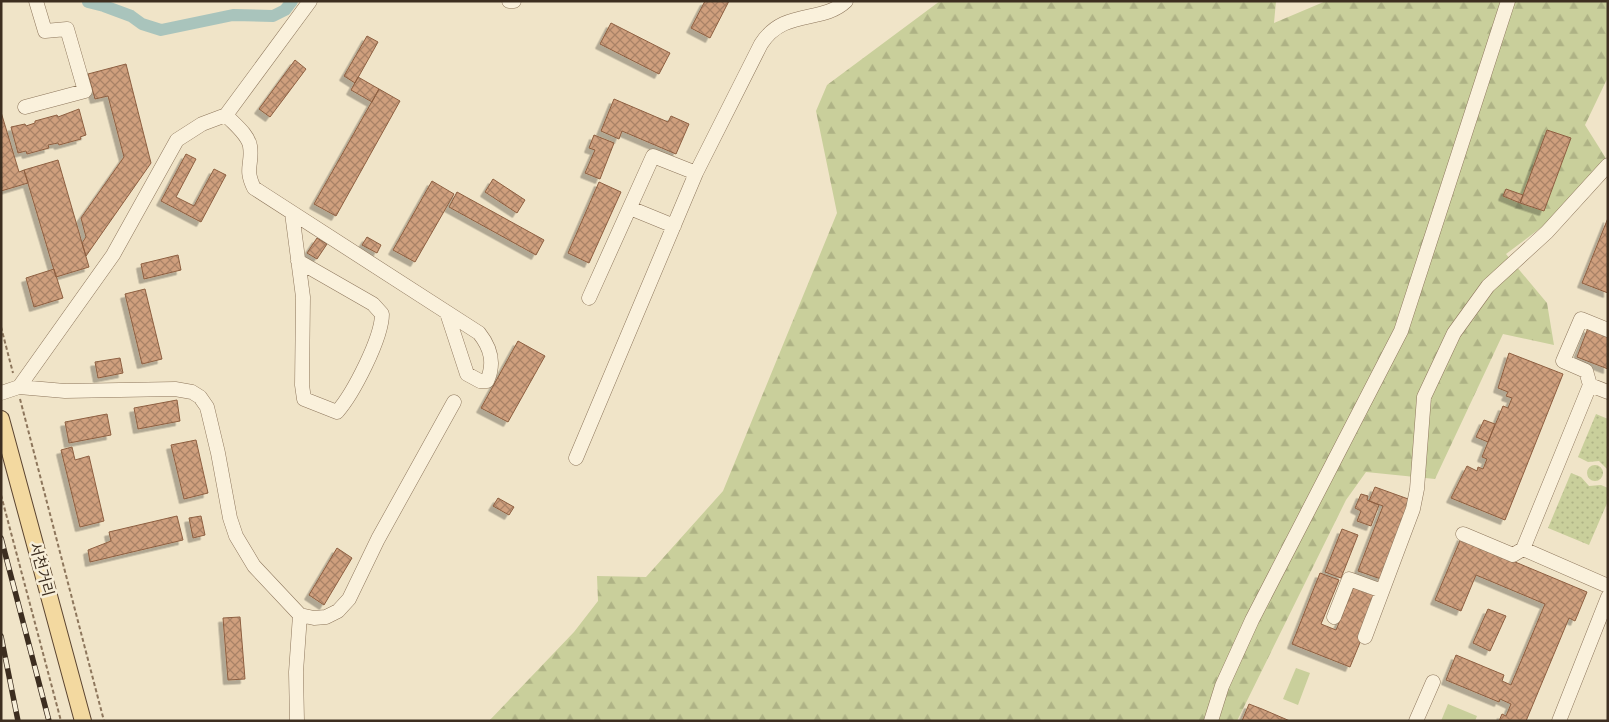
<svg xmlns="http://www.w3.org/2000/svg" width="1609" height="722" font-family="Georgia,'Noto Sans KR',serif">
<style>
.grass{fill:url(#grass-dots)}
.forest{fill:url(#forest-firs)}
.pitch{fill:#c9cf9b}
.lines{fill:none;stroke-linecap:round;stroke-linejoin:round}
.canal{stroke:#a9c4bc;stroke-width:12}
.building{fill:url(#building-cross-hatch);stroke:#8d5f41;filter:url(#shadow)}
.minor-casing{stroke:#8d765c;stroke-width:15}
.major-casing{stroke:#5b4430;stroke-width:18}
.path{stroke:#8d765c;stroke-width:2;stroke-dasharray:4 2.5;stroke-linecap:butt}
.minor{stroke:#faf1dc;stroke-width:14}
.major{stroke:#f3d9a0;stroke-width:16}
.rail-casing{stroke:#3d2e20;stroke-width:5.5}
.rail{stroke:#f7eed8;stroke-width:4;stroke-dasharray:11;stroke-linecap:butt}
.labels{text-anchor:middle;dominant-baseline:central;stroke-width:5;stroke-linejoin:round;paint-order:stroke}
.street-label{font-size:15px;fill:#3d2e20;stroke:#f7eed8}
</style>
<defs>
<pattern id="grass-dots" width="8" height="8" patternUnits="userSpaceOnUse" patternTransform="scale(1.25)"><rect width="8" height="8" fill="#c9cf9b"/><path d="M2 2h.1M6 6h.1" fill="none" stroke="#aeb285" stroke-width="1.8" stroke-linecap="round"/></pattern>
<pattern id="forest-firs" width="22" height="20" patternUnits="userSpaceOnUse" patternTransform="scale(1.25)"><rect width="22" height="20" fill="#c9cf9b"/><path d="M5 1l3.5 6h-7zM16 11l3.5 6h-7z" fill="#aeb285"/></pattern>
<pattern id="building-cross-hatch" width="8" height="8" patternUnits="userSpaceOnUse" patternTransform="scale(1.25)"><rect width="8" height="8" fill="#cf9f7d"/><path d="M0 0l8 8M0 8l8-8" fill="none" stroke="#a98266"/></pattern>
<filter id="shadow"><feDropShadow dx="-4.5" dy="4.5" stdDeviation="0" flood-color="#0004"/></filter>
</defs>
<rect width="100%" height="100%" fill="#f0e4c8"/>
<path class="grass" d="M1596,414L1608,419V470L1599,461L1588,462L1578,457Z
M1587 473a8 8 0 1 1 16 0a8 8 0 1 1-16 0Z
M1571,473L1581,477L1589,486L1601,485L1608,488V501L1589,545L1548,528Z"/>
<path class="forest" d="M940,1H1276L1274,23L1326,1H1608V77L1585,125L1607,160L1555,217L1506,254L1547,303L1554,345L1503,334L1435,479L1366,472L1346,500L1237,721H489L574,632L598,601L597,576L646,577L723,491L837,213L816,111L827,85Z"/>
<path class="pitch" d="M1296,668L1310,673L1298,705L1283,699Z
M1448,704L1477,716L1475,721H1441Z"/>
<g class="lines">
<path class="canal" d="M88,2L104,6L131,16L142,24L161,30L233,15L273,16L285,10L292,1"/>
</g>
<path class="building" d="M705,1H729L710,38L691,28Z
M611,23L670,53L659,74L600,44Z
M367,36L378,42L355,83L344,76Z
M295,60L306,69L270,117L259,109Z
M126,64L151,163L86,256L82,243L86,237L81,218L124,157L108,96L95,99L88,74Z
M358,77L379,89L372,102L351,90Z
M379,89L400,101L336,216L314,204Z
M614,99L668,122L671,116L689,124L676,154L622,131L619,139L601,131Z
M79,109L86,135L80,137L81,139L59,145L58,143L48,145L49,148L27,154L26,151L18,153L11,127L25,124L26,126L35,123V121L57,115L58,117Z
M1,112L19,172L24,170L28,183L1,191Z
M1547,130L1571,138L1544,211L1520,203Z
M594,135L614,143L600,179L585,173L595,150L589,148Z
M186,154L196,159L176,197L194,206L214,169L226,175L201,222L161,201Z
M58,160L89,267L56,277L24,170Z
M493,179L525,200L517,213L485,192Z
M432,181L454,194L415,262L393,250Z
M599,182L621,192L589,263L568,253Z
M1506,189L1523,195L1520,203L1503,196Z
M457,192L544,240L536,255L449,207Z
M1608,218V293L1582,283Z
M367,237L381,245L377,253L362,245Z
M317,238L327,244L317,259L307,253Z
M178,255L181,270L144,279L141,264Z
M54,269L63,298L34,307L26,278Z
M145,289L162,359L142,364L125,294Z
M1588,328L1608,336V369L1577,357Z
M518,341L545,356L508,422L481,408Z
M1509,353L1563,374L1505,520L1451,498L1467,466L1477,471L1478,467L1483,469L1487,459L1482,457L1488,442L1503,406L1508,408L1512,398L1506,396L1508,392L1498,388Z
M120,358L123,373L98,378L95,362Z
M177,400L180,421L138,429L134,408Z
M107,414L111,435L69,443L65,422Z
M1484,420L1495,424L1488,442L1476,437Z
M196,440L208,493L184,499L171,445Z
M72,447L75,460L89,456L104,521L80,527L61,450Z
M1375,487L1411,500L1381,579L1358,571L1383,506L1369,501Z
M1361,494L1368,496L1367,500L1379,505L1371,526L1357,521L1361,511L1355,508Z
M498,498L514,507L509,515L493,506Z
M177,516L183,540L90,562L88,550L111,541L109,532Z
M201,516L205,535L193,538L189,518Z
M1342,529L1358,535L1341,578L1325,572Z
M1462,536L1484,549L1587,592L1575,621L1569,618L1526,721H1499L1502,714L1506,716L1511,704L1500,699L1499,702L1446,680L1456,655L1504,675L1502,681L1511,685L1545,604L1476,575L1461,611L1435,600Z
M337,548L352,558L324,605L309,595Z
M1320,573L1339,580L1321,624L1336,630L1354,586L1379,596L1350,667L1292,644Z
M1488,609L1506,616L1490,651L1473,643Z
M240,617L245,679L228,680L223,618Z
M1249,704L1262,709L1290,721H1242Z"/>
<g class="lines">
<defs>
<path id="minor" d="M509,1H514
M25,107L85,91L67,29L45,31L36,1
M226,115C234,124 248,134 250,146C253,164 244,168 254,188L479,333C491,348 495,363 487,381H480L467,374L447,313
M630,208L674,226
M292,213L303,297L302,385L304,399L337,412C353,394 382,338 382,314L373,304L298,261
M589,298L653,156L696,173
M1590,385L1608,392
M19,387L65,391L175,389L192,392L200,397L207,407L218,453L230,518L236,536L254,566L300,615L314,618L326,617L338,611L349,599L378,539L454,402
M1,393L19,387L113,255L177,140L202,124L226,115L310,1
M576,458L696,173L761,44C784,8 822,24 846,1
M1463,534L1513,555L1523,549L1590,385L1586,371L1563,361L1581,319L1608,330
M1523,549L1608,586
M1334,617L1349,579L1382,591
M1365,637L1413,509L1417,489L1424,397L1454,333L1488,286L1547,232L1608,165
M297,721L296,672L300,615
M1211,721L1222,686L1252,620L1401,331L1508,1
M1416,721L1433,682
M1559,721L1608,597"/>
<path id="major" d="M1,419L83,721"/>
</defs>
<use href="#minor" class="minor-casing"/>
<use href="#major" class="major-casing"/>
<path class="path" d="M1,327L13,373
M20,399L104,721
M1,495L61,721"/>
<use href="#minor" class="minor"/>
<use href="#major" class="major"/>
<defs>
<path id="rail" d="M1,538L49,721
M1,636L18,721"/>
</defs>
<use href="#rail" class="rail-casing"/>
<use href="#rail" class="rail"/>
</g>
<g class="labels">
<g class="street-label">
<text transform="translate(43 569) rotate(75)">서천거리</text>
</g>
</g>
<rect width="1609" height="722" fill="none" stroke="#3d2e20" stroke-width="5"/>
</svg>
